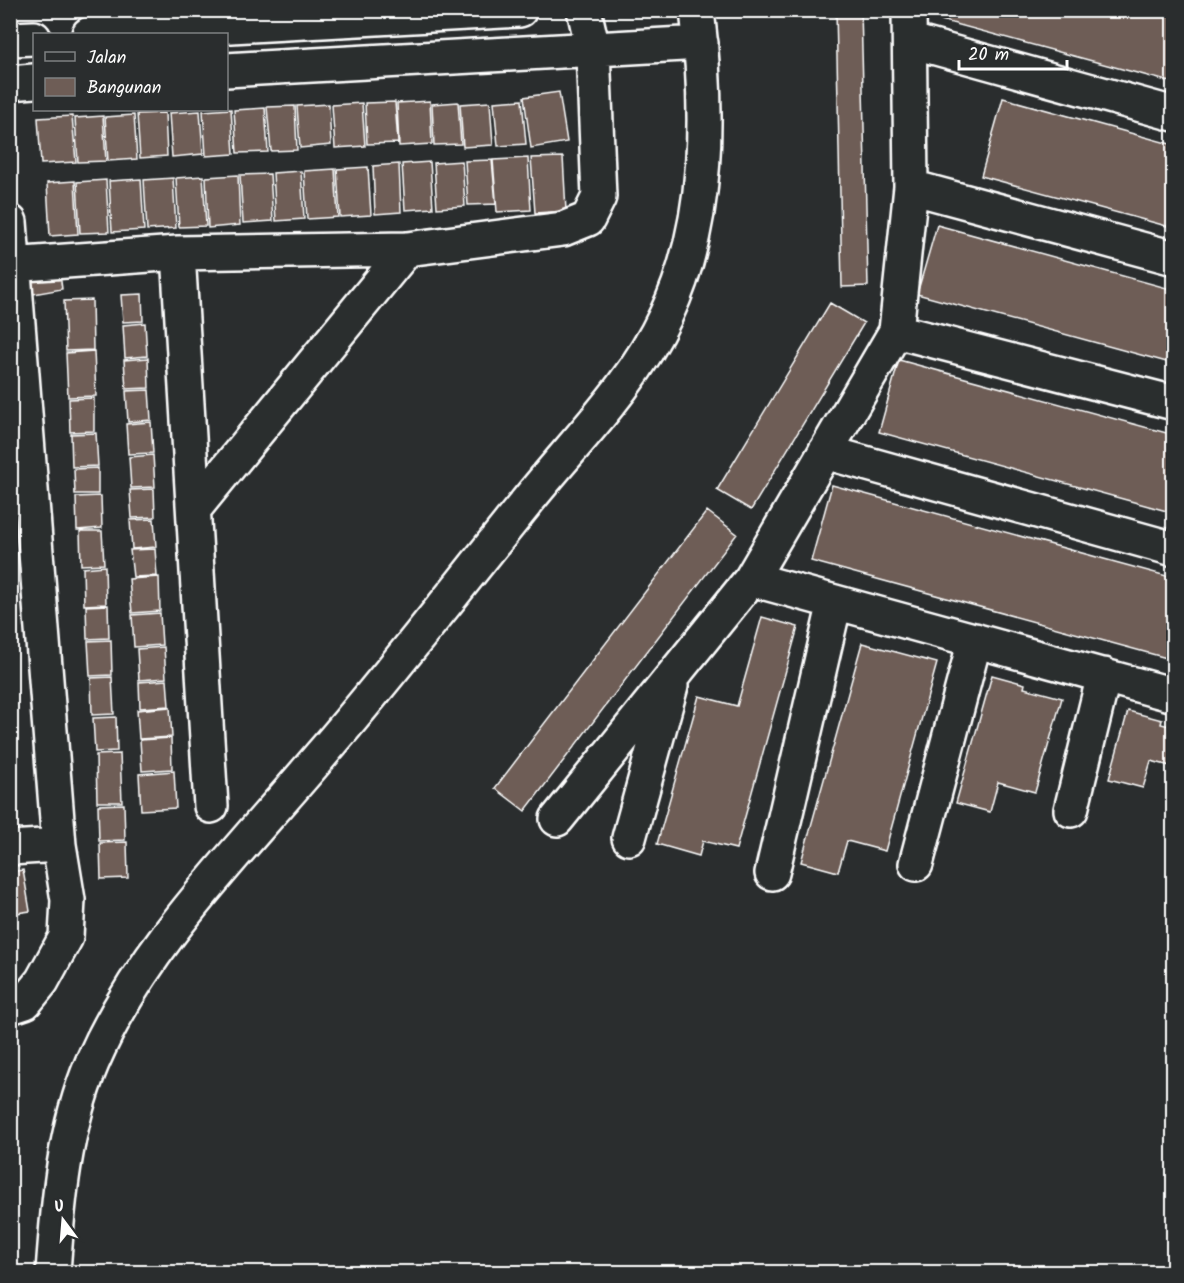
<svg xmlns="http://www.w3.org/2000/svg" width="1184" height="1283" font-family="Kalam,sans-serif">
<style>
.building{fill:#6e5d56;stroke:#fff;stroke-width:1.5}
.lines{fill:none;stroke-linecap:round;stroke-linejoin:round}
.minor-casing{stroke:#fff;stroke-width:38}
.minor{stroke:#2a2d2e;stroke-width:33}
</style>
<rect width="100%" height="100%" fill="#2a2d2e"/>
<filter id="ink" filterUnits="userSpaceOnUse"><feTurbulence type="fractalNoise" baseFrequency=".0167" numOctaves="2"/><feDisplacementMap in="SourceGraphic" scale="12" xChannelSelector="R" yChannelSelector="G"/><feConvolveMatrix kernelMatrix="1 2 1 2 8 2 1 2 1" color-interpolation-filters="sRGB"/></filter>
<g filter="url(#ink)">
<path class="building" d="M836,10H861L868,286L842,287Z
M927,10H1174V83L926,16Z
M559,92L567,142L531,148L524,97Z
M1003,98L1174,145V228L981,176Z
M522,100L526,144L498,146L494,102Z
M430,101L432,144L399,146L397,103Z
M395,102L398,143L367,144L365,103Z
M458,102L461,144L434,145L432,104Z
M490,102L493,145L463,147L460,104Z
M362,103L365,146L335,148L332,105Z
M329,104L331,145L300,148L297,106Z
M295,106L297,150L271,151L267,107Z
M265,108L268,152L237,153L234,110Z
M231,109L234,154L206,156L203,111Z
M200,111L203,154L172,157L169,113Z
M165,113L167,156L140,158L137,114Z
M134,115L137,159L108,161L105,117Z
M72,116L76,162L41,164L38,118Z
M103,116L106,161L78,162L75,118Z
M563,157L566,211L535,213L531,158Z
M528,158L531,210L497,212L493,160Z
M492,160L496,204L468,205L465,161Z
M462,161L465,206L437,208L434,163Z
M430,162L433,208L405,210L402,164Z
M399,164L401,212L375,214L373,166Z
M368,167L371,215L340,217L337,169Z
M335,169L338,217L307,219L304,171Z
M301,171L304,219L276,221L273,173Z
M270,174L273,221L243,223L240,175Z
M238,175L240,225L208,228L206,177Z
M203,176L206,226L179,227L176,178Z
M173,178L176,228L147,230L144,180Z
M141,179L144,230L112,232L109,181Z
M106,180L109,232L80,233L77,182Z
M75,181L78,234L50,236L47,183Z
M937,225L1174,290V364L917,294Z
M59,267L62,289L28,295L25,272Z
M142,294L143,321L123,322L121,295Z
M92,300L93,350L66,351L64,301Z
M830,303L864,323L751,510L717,490Z
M145,323L147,356L125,358L123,325Z
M94,351L96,396L68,397L66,353Z
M148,358L149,388L126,389L124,360Z
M899,360L1174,435V513L879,432Z
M149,390L151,420L128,422L126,391Z
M94,398V431L70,432L69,399Z
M151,422L153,453L128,454L126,424Z
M96,433L98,466L72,467L71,434Z
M153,455L155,487L131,488L129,457Z
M98,468V494H75L74,469Z
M832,485L1174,578V660L811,561Z
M154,489L155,517L132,518L130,490Z
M101,496L102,528L77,530L76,497Z
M707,511L737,534L525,811L495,788Z
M154,519L156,547L132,549L130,520Z
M80,531H102L104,564L81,565Z
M155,549L157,576L133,577L130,550Z
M105,566L106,604L84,605L83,568Z
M159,577L160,611L132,613L129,579Z
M108,605L109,638L87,639L86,606Z
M160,613L162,645L134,647L132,615Z
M762,617L798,627L736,849L703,841L699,856L657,844L699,696L737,706Z
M111,640L112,675L90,676L88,641Z
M862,643L937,663L885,851L847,841L838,872L801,862Z
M164,647L166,678L139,680L137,649Z
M992,675L1025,684L1024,688L1062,698L1035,792L998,782L990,812L956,803Z
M112,677L114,714L92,715L91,678Z
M167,680L169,706L140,708L139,682Z
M170,707L172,737L139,739L137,710Z
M1128,711L1162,720L1161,724L1174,727V767L1151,761L1143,788L1109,779Z
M116,717L117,751L95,752L93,718Z
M171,738L172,769L142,771L140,740Z
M120,754L122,802H97L96,755Z
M174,771L176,808L141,810L139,774Z
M124,804L125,840L99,841L98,805Z
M127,842L128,878L101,879L100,843Z
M23,870L30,911L10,914V872Z"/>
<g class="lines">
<defs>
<path id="minor" d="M89,34L520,10
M10,39L34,38
M911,41L1174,114
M226,70L701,43
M10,83L34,81
M911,187L1174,258
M10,222L59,845L68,900L66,937L42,981L25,1002L10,1007
M178,253L211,806
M10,265L178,253L407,249L563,229L588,219L599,197L593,49L584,10
M896,331L1174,403
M825,452L1174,549
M194,509L407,249
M751,579L1174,695
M1071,810L1104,675
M557,819L751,579L896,331L911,187L909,10
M629,838L671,686
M10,848L59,845
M916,864L975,640
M772,873L835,602
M53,1272C58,1202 64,1129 92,1063C143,945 238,853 320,756C391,674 457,588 525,504C574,442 632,388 666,315C710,223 709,110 697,10"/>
</defs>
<use href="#minor" class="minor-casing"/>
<use href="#minor" class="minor"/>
</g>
</g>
<rect width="1184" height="1283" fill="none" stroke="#2a2d2e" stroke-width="36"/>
<rect x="18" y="18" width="1148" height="1247" fill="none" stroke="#fff" stroke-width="2" filter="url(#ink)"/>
<rect x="33" y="33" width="195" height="78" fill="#2a2d2e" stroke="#7f8182" stroke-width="1.5"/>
<rect x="45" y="52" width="30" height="9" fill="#2a2d2e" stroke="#7f8182" stroke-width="1.5"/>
<text x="87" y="63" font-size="18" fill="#ffffff">Jalan</text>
<rect x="45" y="78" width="30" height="18" fill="#6e5d56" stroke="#7f8182" stroke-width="1.5"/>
<text x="87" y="93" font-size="18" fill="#ffffff">Bangunan</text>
<g transform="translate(63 1220) rotate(344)" stroke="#2a2d2e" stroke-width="4.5" paint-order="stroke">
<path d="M0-4.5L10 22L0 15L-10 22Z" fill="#ffffff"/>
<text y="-9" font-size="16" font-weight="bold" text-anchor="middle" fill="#ffffff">U</text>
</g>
<path d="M959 60v9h108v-9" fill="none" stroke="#ffffff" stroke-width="3"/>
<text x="968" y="60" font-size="18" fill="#ffffff" stroke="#2a2d2e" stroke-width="4.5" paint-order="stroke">20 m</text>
</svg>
